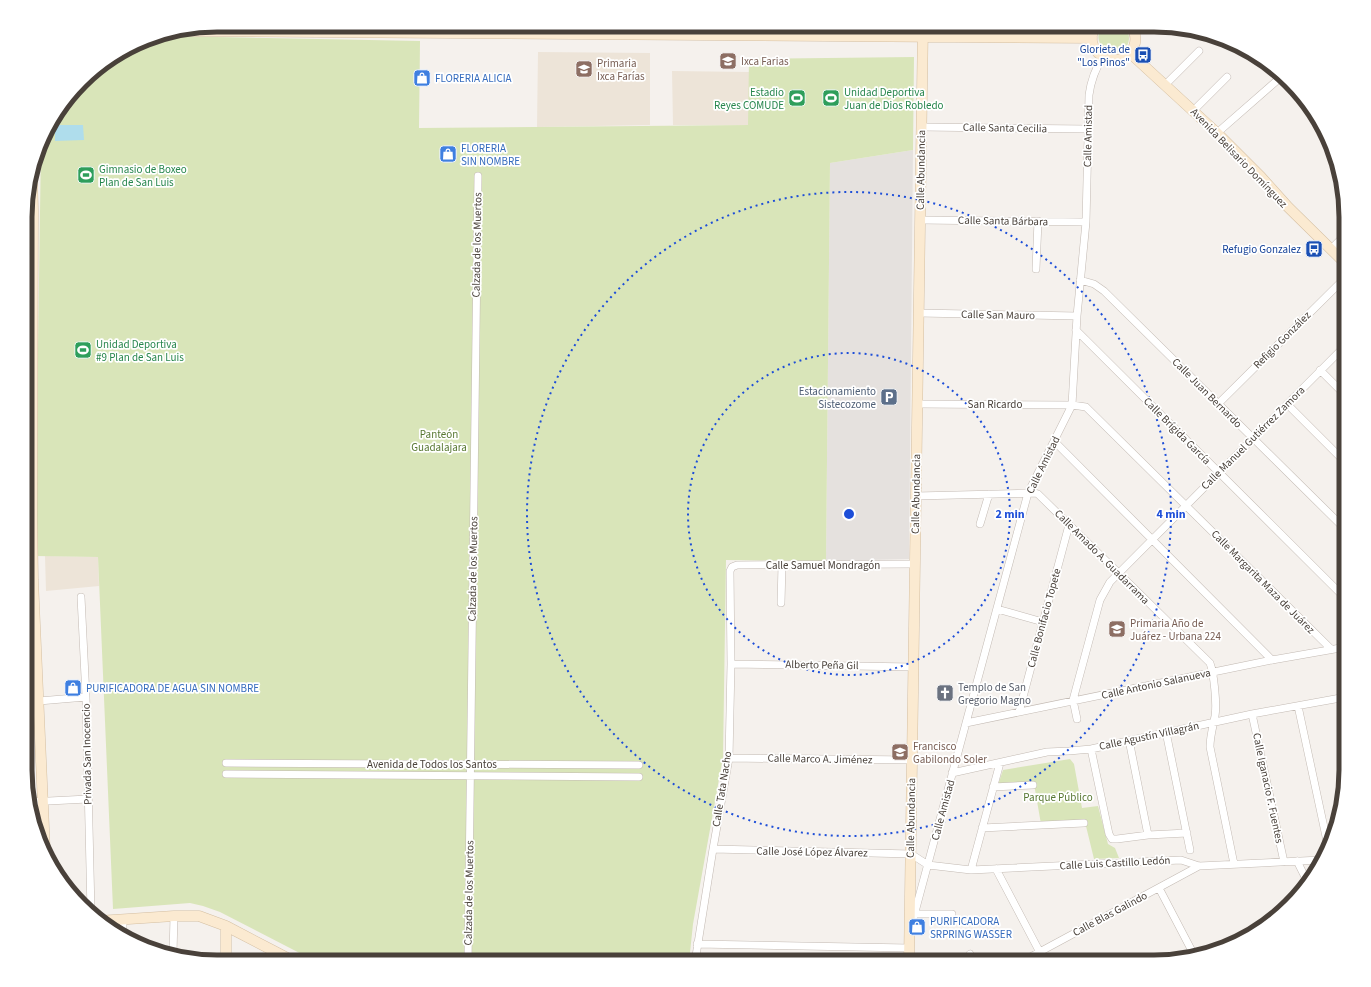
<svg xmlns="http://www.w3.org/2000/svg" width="1371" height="987" font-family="'Source Sans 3',sans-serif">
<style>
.industrial{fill:#e5e1de}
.education{fill:#ede4d8}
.green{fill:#d9e5b9}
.water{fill:#afddec}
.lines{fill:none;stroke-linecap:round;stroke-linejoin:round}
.street-casing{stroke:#c3bab3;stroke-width:8}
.secondary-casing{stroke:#d4bfa2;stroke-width:11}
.street{stroke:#fff;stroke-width:7}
.secondary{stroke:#fbead1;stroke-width:10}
.ring{fill:none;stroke:#1d4ed8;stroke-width:2;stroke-dasharray:2 4}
.labels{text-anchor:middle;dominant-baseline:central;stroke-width:3.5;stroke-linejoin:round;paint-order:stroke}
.transit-label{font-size:11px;fill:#164399;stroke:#fff;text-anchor:end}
.education-label{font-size:11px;fill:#785e54;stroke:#fff;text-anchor:start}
.shop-label{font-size:11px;fill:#366cbe;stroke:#fff;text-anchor:start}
.leisure-label{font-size:11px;fill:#27864d;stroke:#fff;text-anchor:start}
.street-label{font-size:11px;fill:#49413a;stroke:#fff}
.service-label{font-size:11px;fill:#4e5e75;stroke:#fff;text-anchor:end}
.park-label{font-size:11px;fill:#577731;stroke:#fff}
.worship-label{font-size:11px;fill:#5b616d;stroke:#fff;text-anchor:start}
.rim{fill:none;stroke:#49413a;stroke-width:5}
.centre{fill:#1d4ed8;stroke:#fff;stroke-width:2}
.ring-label{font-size:12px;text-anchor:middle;font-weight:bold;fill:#1d4ed8;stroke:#fff;stroke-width:3.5;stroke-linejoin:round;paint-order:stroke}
</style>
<rect width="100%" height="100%" fill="#f5f1ed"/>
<path class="industrial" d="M913,150L909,559L826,561L830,163Z"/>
<path class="education" d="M538,52L650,53V125L537,127Z
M672,71L749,72V125H673Z
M45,556L98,557L99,586L46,591Z"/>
<path class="green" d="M1105,25H1123C1127,29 1129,33 1129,39C1126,67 1082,45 1105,25Z
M162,36L420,41L419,128L748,125L749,59L914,57L913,150L830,163L826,561L726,560L723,757L693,924L689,962H317L220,912L203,906L190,903L113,909L98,557L35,556L41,144L45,132L90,73L143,40Z
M1070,759L1074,764L1082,808L1098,806L1108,844L1115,848L1119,858L1094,859L1085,822L1041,824L1034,784L998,785L1003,770Z"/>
<path class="water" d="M55,125H83L84,140L55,141Z"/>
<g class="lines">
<defs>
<path id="street" d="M479,33V25
M609,34V25
M833,36V25
M1165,85L1199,51
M1193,111L1227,77
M922,127L1088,129
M1217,133L1281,77
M921,220L1086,222
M1331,249L1346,234
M1036,269L1038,221
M1080,280L1094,284L1104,291L1346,530
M919,313L1077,316
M1076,330L1346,599
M1320,370L1346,396
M918,404L1072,405L1086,407L1331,649
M1218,404L1346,277
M1287,404L1346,463
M1054,441L1272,660
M916,496L1035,493L1038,494L1210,663C1214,674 1217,704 1215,716C1213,727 1210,736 1210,747L1234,864
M980,524L989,494
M81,597L86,697L91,912
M781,603L782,565
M997,609L1043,622
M731,664L914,667
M27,702L86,697
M1298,706L1328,846
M1019,712L1069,525
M1252,714L1284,862
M1077,719L1073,700L1100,600L1110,582L1346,345
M966,723L1272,660L1346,647
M1166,732L1190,850
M1129,740L1148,835
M1091,749L1109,834L1112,839H1117L1148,835L1187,833
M729,758L912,760
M226,763L639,765
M952,773L1047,752L1069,751L1091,749L1252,714L1346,697
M226,774L639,777
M993,787L1033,785
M29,802L88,799
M982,828L1084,823
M713,849L911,854L928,865L971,870L1181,860L1199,866L1321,860
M1297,861L1308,883
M996,869L1045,962
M971,870L1000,763
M1159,888L1193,953
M910,914H952
M912,923L1028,493L1072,405L1077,316L1086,222L1089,95C1091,80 1095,69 1103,57
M123,936V919
M697,944L909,948
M173,954L174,916
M970,954L974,962
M279,962V953
M468,962L478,176
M695,962L713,849L729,758L731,664L730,571L732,567L737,565L915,564
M1021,962L1199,866"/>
<path id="secondary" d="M1096,25C1077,56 1128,75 1135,43C1136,37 1135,31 1131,25
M185,31L1092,38
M1130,53L1217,133L1261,177L1288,207L1346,264
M32,173L33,211L32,520L33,580L45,851
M98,921L174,916H199L226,926L295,962
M226,962V926
M909,962L923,25"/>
</defs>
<use href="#street" class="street-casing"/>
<use href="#secondary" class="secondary-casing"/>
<use href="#street" class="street"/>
<use href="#secondary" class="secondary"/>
</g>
<g class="ring">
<circle cx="849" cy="514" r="161"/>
<circle cx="849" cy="514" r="322"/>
</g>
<defs>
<symbol id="bus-square" viewBox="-11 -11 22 22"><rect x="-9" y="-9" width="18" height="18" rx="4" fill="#1a4fb4" stroke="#fff"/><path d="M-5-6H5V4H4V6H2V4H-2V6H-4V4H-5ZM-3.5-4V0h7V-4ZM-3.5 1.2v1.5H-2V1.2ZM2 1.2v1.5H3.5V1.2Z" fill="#fff"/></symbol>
<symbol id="school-square" viewBox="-11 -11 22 22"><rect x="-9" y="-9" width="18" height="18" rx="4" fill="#8d6e63" stroke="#fff"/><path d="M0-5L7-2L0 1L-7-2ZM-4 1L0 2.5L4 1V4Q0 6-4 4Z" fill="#fff"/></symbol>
<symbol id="shop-square" viewBox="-11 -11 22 22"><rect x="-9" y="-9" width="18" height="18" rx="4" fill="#3f7fe0" stroke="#fff"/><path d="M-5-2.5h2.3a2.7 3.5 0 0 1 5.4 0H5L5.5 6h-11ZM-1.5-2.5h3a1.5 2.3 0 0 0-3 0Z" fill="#fff"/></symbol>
<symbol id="stadium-square" viewBox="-11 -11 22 22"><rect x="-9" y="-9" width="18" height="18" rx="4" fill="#2e9e5b" stroke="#fff"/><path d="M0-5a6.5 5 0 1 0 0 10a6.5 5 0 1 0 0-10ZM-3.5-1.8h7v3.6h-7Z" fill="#fff"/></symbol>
<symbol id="parking-square" viewBox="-11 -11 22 22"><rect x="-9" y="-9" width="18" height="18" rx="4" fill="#5c6f8a" stroke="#fff"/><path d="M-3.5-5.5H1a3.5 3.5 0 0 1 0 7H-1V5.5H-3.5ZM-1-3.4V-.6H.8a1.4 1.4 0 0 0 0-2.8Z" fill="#fff"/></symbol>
<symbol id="church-square" viewBox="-11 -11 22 22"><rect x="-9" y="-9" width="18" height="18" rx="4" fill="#6b7280" stroke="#fff"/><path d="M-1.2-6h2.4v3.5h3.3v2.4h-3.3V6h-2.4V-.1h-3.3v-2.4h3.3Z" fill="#fff"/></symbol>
</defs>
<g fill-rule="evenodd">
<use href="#bus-square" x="1133" y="45" width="20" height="20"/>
<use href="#school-square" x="718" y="51" width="20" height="20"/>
<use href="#school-square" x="574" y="59" width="20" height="20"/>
<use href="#shop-square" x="412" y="68" width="20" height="20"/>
<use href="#stadium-square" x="787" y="88" width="20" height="20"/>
<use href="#stadium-square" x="821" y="88" width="20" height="20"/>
<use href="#shop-square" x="438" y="144" width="20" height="20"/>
<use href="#stadium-square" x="76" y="165" width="20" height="20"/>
<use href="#bus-square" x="1304" y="239" width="20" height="20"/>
<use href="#stadium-square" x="73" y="340" width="20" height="20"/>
<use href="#parking-square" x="879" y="387" width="20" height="20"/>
<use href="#school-square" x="1107" y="619" width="20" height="20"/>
<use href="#shop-square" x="63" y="678" width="20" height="20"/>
<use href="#church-square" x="935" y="683" width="20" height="20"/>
<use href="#school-square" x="890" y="742" width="20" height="20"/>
<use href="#shop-square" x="907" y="917" width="20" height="20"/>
</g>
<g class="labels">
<g class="transit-label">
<text x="1130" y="49">Glorieta de<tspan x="1130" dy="13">"Los Pinos"</tspan></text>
<text x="1301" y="249">Refugio Gonzalez</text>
</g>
<g class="education-label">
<text x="741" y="61">Ixca Farias</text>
<text x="597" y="63">Primaria<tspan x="597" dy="13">Ixca Farías</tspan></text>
<text x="1130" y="623">Primaria Año de<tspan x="1130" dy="13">Juárez - Urbana 224</tspan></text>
<text x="913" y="746">Francisco<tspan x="913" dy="13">Gabilondo Soler</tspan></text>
</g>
<g class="shop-label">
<text x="435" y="78">FLORERIA ALICIA</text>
<text x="461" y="148">FLORERIA<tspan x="461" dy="13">SIN NOMBRE</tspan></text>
<text x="86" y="688">PURIFICADORA DE AGUA SIN NOMBRE</text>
<text x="930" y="921">PURIFICADORA<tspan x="930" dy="13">SRPRING WASSER</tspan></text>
</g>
<g class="leisure-label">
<text x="784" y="92" text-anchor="end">Estadio<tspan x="784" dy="13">Reyes COMUDE</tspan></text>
<text x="844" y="92">Unidad Deportiva<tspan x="844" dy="13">Juan de Dios Robledo</tspan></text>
<text x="99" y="169">Gimnasio de Boxeo<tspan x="99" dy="13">Plan de San Luis</tspan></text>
<text x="96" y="344">Unidad Deportiva<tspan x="96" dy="13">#9 Plan de San Luis</tspan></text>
</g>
<g class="street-label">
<text transform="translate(1005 128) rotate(1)">Calle Santa Cecilia</text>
<text transform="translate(1088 136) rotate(-89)">Calle Amistad</text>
<text transform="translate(1239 158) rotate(46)">Avenida Belisario Domínguez</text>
<text transform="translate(921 170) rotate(-89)">Calle Abundancia</text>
<text transform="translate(1003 221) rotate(1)">Calle Santa Bárbara</text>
<text transform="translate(477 245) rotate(-89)">Calzada de los Muertos</text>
<text transform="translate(998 315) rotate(1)">Calle San Mauro</text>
<text transform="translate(1282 340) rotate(-45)">Refigio González</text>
<text transform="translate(1207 393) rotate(45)">Calle Juan Bernardo</text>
<text x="995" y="404">San Ricardo</text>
<text transform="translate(1177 431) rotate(45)">Calle Brígida García</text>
<text transform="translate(1253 438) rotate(-45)">Calle Manuel Gutiérrez Zamora</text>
<text transform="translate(1043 465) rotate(-64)">Calle Amistad</text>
<text transform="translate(916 494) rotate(-89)">Calle Abundancia</text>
<text transform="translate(1102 557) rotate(45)">Calle Amado A. Guadarrama</text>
<text x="823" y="565">Calle Samuel Mondragón</text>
<text transform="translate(473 569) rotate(-89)">Calzada de los Muertos</text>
<text transform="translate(1263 582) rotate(45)">Calle Margarita Maza de Juárez</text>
<text transform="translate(1044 618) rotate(-75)">Calle Bonifacio Topete</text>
<text transform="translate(822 665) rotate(1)">Alberto Peña Gil</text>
<text transform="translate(1156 684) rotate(-12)">Calle Antonio Salanueva</text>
<text transform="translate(1149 736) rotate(-12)">Calle Agustín Villagrán</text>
<text transform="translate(87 754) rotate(-91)">Privada San Inocencio</text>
<text transform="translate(820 759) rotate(1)">Calle Marco A. Jiménez</text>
<text x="432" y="764">Avenida de Todos los Santos</text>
<text transform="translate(1268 788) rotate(78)">Calle Iganacio F. Fuentes</text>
<text transform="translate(722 789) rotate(-81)">Calle Tata Nacho</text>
<text transform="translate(943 810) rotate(-75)">Calle Amistad</text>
<text transform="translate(911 818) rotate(-89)">Calle Abundancia</text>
<text transform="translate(812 852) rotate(1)">Calle José López Álvarez</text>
<text transform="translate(1115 863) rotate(-3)">Calle Luis Castillo Ledón</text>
<text transform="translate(469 893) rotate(-89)">Calzada de los Muertos</text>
<text transform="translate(1110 914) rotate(-28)">Calle Blas Galindo</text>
</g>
<g class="service-label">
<text x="876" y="391">Estacionamiento<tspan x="876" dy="13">Sistecozome</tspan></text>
</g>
<g class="park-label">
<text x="439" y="434">Panteón<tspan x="439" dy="13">Guadalajara</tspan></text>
<text x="1058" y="797">Parque Público</text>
</g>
<g class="worship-label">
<text x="958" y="687">Templo de San<tspan x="958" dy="13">Gregorio Magno</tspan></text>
</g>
</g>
<path d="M0 0H1371V987H0ZM217 32H1154A185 185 0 0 1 1339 217V770A185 185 0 0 1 1154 955H217A185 185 0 0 1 32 770V217A185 185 0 0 1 217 32Z" fill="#fff" fill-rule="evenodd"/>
<path class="rim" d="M217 32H1154A185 185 0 0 1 1339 217V770A185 185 0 0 1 1154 955H217A185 185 0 0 1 32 770V217A185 185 0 0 1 217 32Z"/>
<circle cx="849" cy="514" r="6" class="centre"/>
<g class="ring-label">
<text x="1010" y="518">2 min</text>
<text x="1171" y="518">4 min</text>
</g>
</svg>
